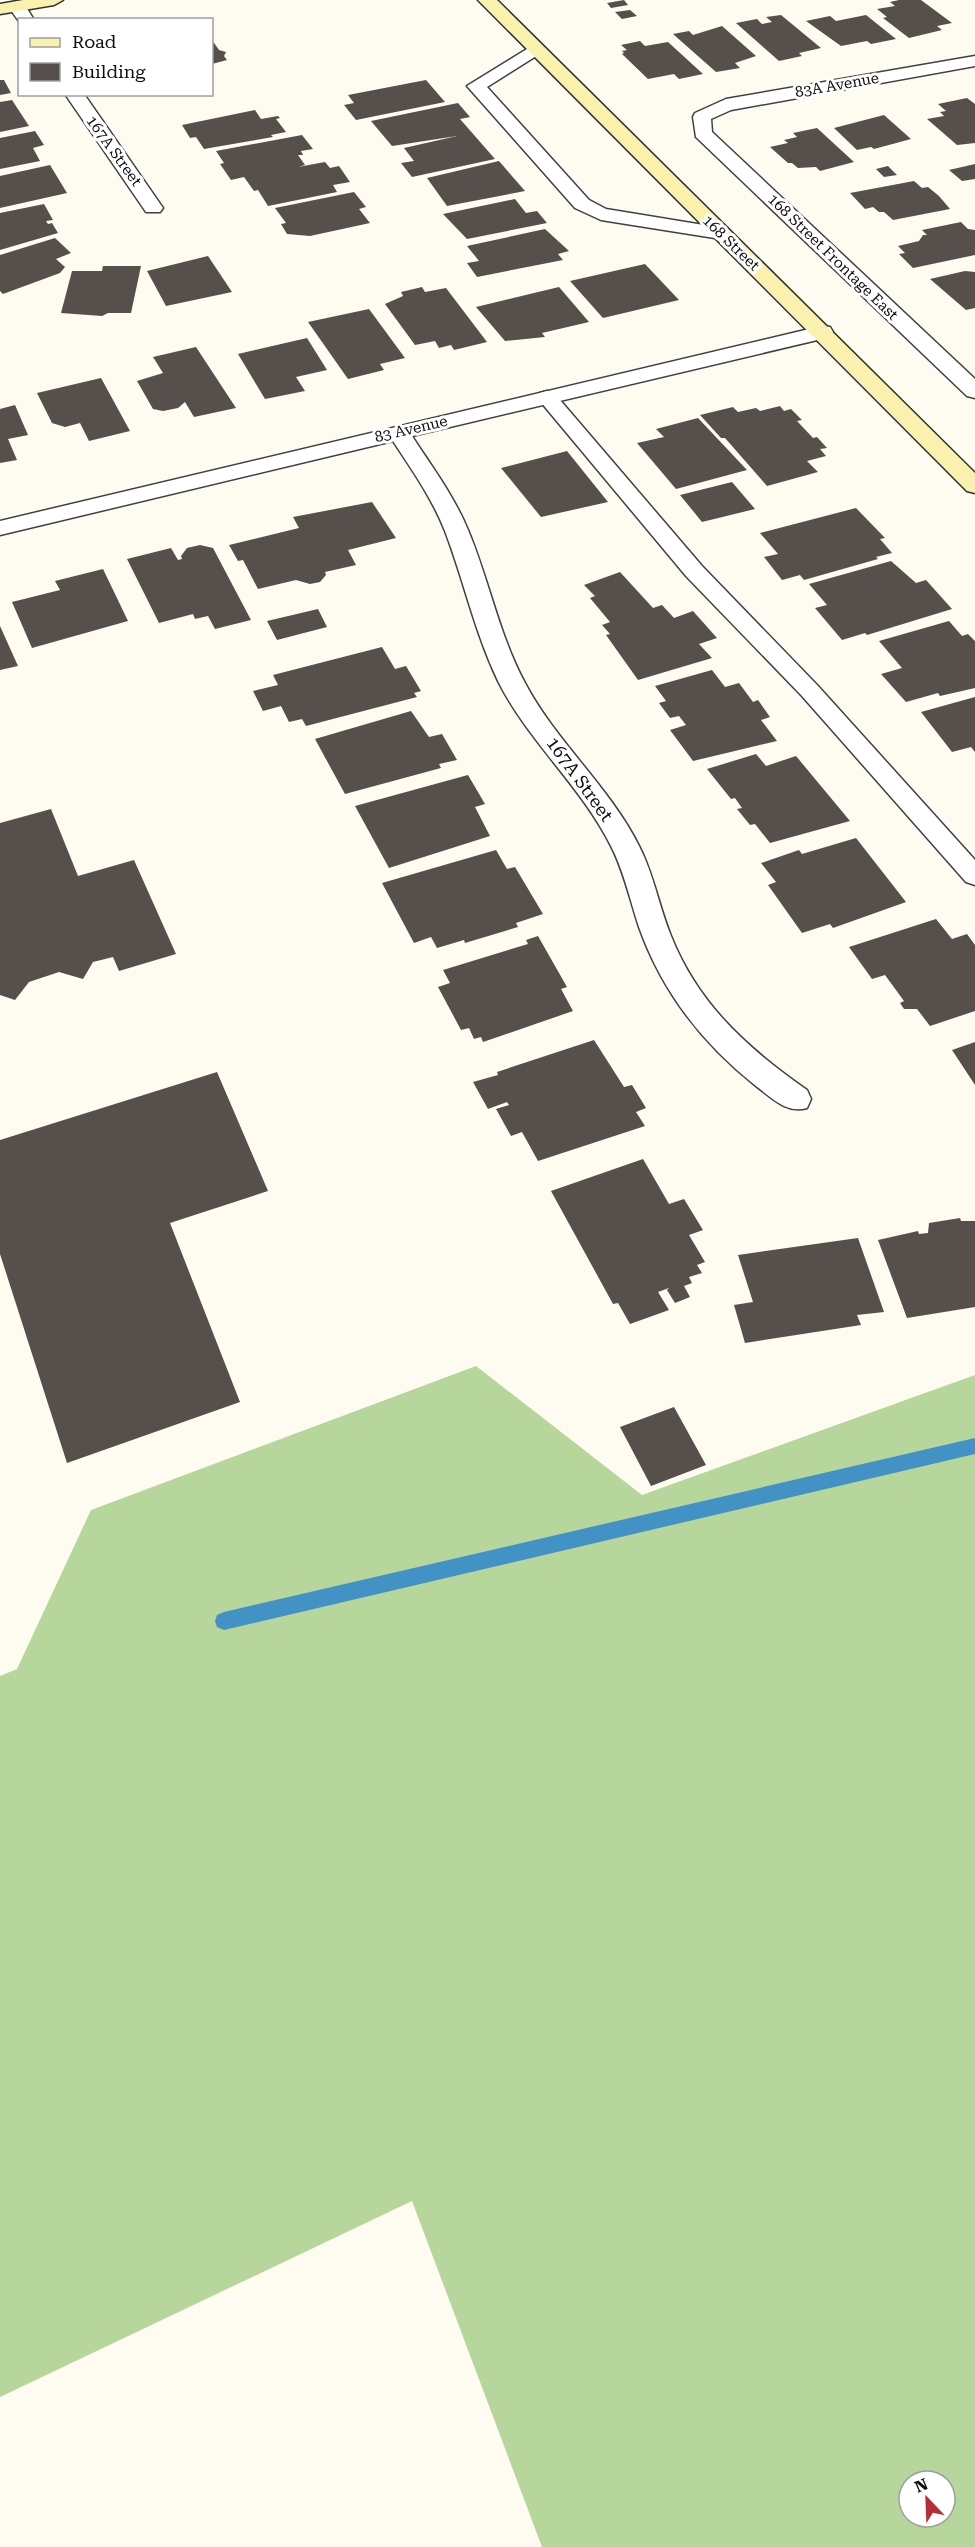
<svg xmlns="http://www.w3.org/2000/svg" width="975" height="2547" font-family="'Roboto Serif',serif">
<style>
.forest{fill:#b6d69b;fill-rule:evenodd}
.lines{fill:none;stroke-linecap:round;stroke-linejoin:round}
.stream{fill:#4392c5;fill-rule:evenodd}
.building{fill:#564f4b}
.lane-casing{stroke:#414141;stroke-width:3}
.street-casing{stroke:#414141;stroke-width:3}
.secondary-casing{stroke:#303030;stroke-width:3}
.lane{fill:#fff;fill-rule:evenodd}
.street{fill:#fff;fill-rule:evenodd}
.secondary{fill:#faf1af;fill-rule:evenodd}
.labels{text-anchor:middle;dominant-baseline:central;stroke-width:6;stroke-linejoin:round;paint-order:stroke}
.far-street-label{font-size:15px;fill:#0e0e0e;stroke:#fff}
.street-label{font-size:18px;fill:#0e0e0e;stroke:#fff}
</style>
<rect width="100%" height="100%" fill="#fefbf0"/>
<path class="forest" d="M476,1366L642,1495L975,1375V2547H542L412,2201L0,2397V1676L17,1669L91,1510ZM909,2481H945V2517H909Z"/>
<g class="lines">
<path class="stream" d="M975,1438V1454L224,1630L217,1627L215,1621L217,1615L224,1612Z"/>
</g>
<path class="building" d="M624,0L628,5L611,8L607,3Z
M899,0H921L952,23L937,26L942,30L909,38L883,18L887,17L877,9L895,6L890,2Z
M630,10L637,16L622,19L615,12Z
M781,15L821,48L799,53L802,56L779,61L736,23L757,19L762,24L772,22L766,17Z
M866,15L896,39L871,44L867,41L841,46L806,21L830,16L836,21Z
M722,26L756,56L735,63L740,68L716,72L673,34L689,31L693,35Z
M212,40L219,50L226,52L224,56L227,60L212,64Z
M640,41L645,46L668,42L703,74L679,79L674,74L648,79L622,54L624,53L622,51L627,50L621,45Z
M0,80H4L11,93L0,95Z
M426,80L445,102L356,120L344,105L354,103L348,95Z
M967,98L975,104V143L957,145L927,119L944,116L940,112L946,111L938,104Z
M12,100L29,126L0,132V102Z
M458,103L470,117L460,119L495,159L412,177L401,163L414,161L404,148L457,136L392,146L371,121Z
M255,110L261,119L278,116L280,118L276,119L286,132L271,135L273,137L204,149L196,137L190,138L182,125Z
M884,115L911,139L874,149L871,147L857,150L834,128Z
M817,128L854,162L820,171L816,167L798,168L792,163H788L770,147L788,143L784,140L797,137L793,133Z
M35,131L44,145L33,148L40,161L0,169V138Z
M302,135L313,149L301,151L303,155H298L305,165L298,167L325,162L330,168L339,166L350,182L333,185L337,192L268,206L258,190L254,191L244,177L231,180L220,164L224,163L216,151Z
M499,161L525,191L447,206L427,178Z
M975,164V179L962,181L949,170Z
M50,165L67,193L0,208V176Z
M888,166L897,175L884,177L876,169Z
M914,181L922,188L928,187L939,196L950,209L893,220L884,212H879L873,207L865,209L850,193Z
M354,192L366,207L359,209L370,223L310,236L287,234L281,224L286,223L275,208Z
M515,199L526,213L537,211L547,223L467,239L443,214Z
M44,204L53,220L46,221L48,224L52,223L58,233L0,250V213Z
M961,222L968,229L975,230V255L913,268L899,254L905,253L898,246L919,241L923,235H927L922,230Z
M545,229L569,251L558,254L563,260L477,277L467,263L479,261L467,246Z
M55,238L71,253L56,259L65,267L60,273L3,294L0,291V255Z
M208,256L232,292L166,306L147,271Z
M645,264L679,300L603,318L570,281Z
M103,266H141L131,313H108L102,316L61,313L72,271H102Z
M965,271L975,272V308L966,310L930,279Z
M422,287L425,292L446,288L487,342L454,350L451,345L439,348L435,341L415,345L385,304L403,296L401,292Z
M559,287L589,322L542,333L545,337L505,341L476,307Z
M369,309L405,358L380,364L384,370L348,379L308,322Z
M307,338L327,370L296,377L305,391L265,399L238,354Z
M196,347L236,408L194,417L185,402L178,408L163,411L153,409L137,381L163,373L153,357Z
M101,378L130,431L89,441L80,423L65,427L52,423L37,393Z
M15,405L28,435L8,439L17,460L0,463V409Z
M780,406L784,411L791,409L802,420L797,421L813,438L817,437L827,448L820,449L826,456L807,461L818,472L767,486L725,438H721L700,415L733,407L738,412L756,408L760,411Z
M698,418L747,470L676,489L637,443L664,437L656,429Z
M567,451L608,502L541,517L501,468Z
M732,482L755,509L702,522L680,495Z
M372,502L396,538L348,550L356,565L325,572L326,575L320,582L310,584L296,580L258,589L243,560L238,561L229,545L299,528L293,517Z
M856,508L885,538L880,539L892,553L876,557L878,559L804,580L800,575L782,580L764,557L778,554L760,533Z
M200,545L213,548L251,620L215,629L208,616L195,619L193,614L159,623L127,559L171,548L178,560L182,559L181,556L187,548Z
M891,561L916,583L926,580L952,609L867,635L865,633L842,640L815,608L827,605L809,584Z
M103,569L128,621L32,648L12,602L60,590L55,581Z
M620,572L653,608L662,605L674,618L693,611L717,638L699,644L712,658L638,680L606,635L610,634L602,625L610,622L590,598L595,596L584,585Z
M318,609L327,627L277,640L267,621Z
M949,621L962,636L968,634L975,641V688L940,696L938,693L906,702L881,674L902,668L879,641Z
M0,626L18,666L0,670Z
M382,647L395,669L406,666L421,691L414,693L417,697L306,726L302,719L289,722L281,706L263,711L253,691L278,685L273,675Z
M712,670L725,687L739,683L753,702L758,700L770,717L761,720L777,741L693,761L670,730L686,725L679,716L670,718L659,703L666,701L655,686Z
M975,697V752L971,747L952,752L921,712Z
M411,711L429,737L442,734L457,760L439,764L441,768L345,794L315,739Z
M756,754L766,766L796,756L850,821L770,843L755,824L750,825L737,809L742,808L735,798L731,799L707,769Z
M468,775L485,804L475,807L490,836L389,868L355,806Z
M51,809L78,876L134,860L176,954L119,971L113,957L93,962L83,979L59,972L29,982L15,1000L0,995V823Z
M856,838L906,902L833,928L830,924L802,933L768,885L776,882L761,863L799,850L802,854Z
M496,850L507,869L515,867L543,914L516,923L518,927L465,943L464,940L437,948L431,937L414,943L382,883Z
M936,919L952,939L967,934L975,945V1011L930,1026L917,1009H904L900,1003L904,1001L885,975L872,979L849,947Z
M538,936L567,987L561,989L573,1011L483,1042L481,1037L474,1039L469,1028L461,1030L438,987L450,983L443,970L528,944L526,940Z
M594,1040L624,1087L632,1085L646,1108L636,1112L645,1126L538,1161L522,1132L511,1136L496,1109L509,1105L507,1102L488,1109L473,1082L498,1075L497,1072Z
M975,1042V1085L952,1050Z
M217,1072L268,1191L170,1223L240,1402L67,1463L0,1254V1140Z
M643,1159L669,1204L684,1199L703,1230L689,1235L705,1262L697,1265L702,1273L689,1277L692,1283L684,1286L690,1297L675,1303L667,1290L669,1288L658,1292L669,1310L630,1324L618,1303L613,1304L551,1191Z
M960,1218L961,1221H975V1307L907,1318L878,1240L918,1231L919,1234L928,1233L929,1223Z
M858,1238L884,1312L857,1315L861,1325L745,1343L734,1305L753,1302L738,1255Z
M674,1407L706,1465L651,1486L620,1427Z"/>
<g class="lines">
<defs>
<path id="lane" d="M547,391L554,393L702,566L818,686L975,860V885L966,882L802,696L686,576L540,401L537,397L540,393Z"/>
<path id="street" d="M17,1L23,2L34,20H20V23L8,6Z
M535,44L541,45L544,49L541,53L487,87L589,200L606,209L728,229L731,233L728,237L721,239L601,220L575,208L467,86Z
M975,56V66L731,110L711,119L712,132L975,379V398L967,396L696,137L693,117L695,113L726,99Z
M65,94H84L163,208L160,212H146Z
M822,326L830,327L833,332L830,337L412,436C432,467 454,496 468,530C489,580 499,635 525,683C556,742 609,786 639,846C654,875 659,907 671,936C698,1004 748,1049 807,1090L811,1099L807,1108C787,1114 772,1098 756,1086C703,1044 662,992 639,927C630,900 624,871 611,846C581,786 528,741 498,681C475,633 464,581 445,531C432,498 412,470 393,441L0,535V521Z"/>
<path id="secondary" d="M23,0H63L54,5L0,14V4Z
M478,0H497L975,473V493L967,491Z"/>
</defs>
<use href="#lane" class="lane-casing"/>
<use href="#street" class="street-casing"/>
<use href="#secondary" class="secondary-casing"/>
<use href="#lane" class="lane"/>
<use href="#street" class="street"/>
<use href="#secondary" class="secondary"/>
</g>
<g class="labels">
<g class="far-street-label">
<text transform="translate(837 85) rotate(-10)">83A Avenue</text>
<text transform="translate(114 151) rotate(54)">167A Street</text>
<text transform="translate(731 243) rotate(44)">168 Street</text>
<text transform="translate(833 257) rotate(44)">168 Street Frontage East</text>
<text transform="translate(411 429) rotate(-13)">83 Avenue</text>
</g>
<g class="street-label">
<text transform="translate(580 779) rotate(54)">167A Street</text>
</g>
</g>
<rect x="18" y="18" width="195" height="78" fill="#ffffff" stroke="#9f9f9f" stroke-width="1.5"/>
<rect x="30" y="38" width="30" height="9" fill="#faf1af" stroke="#9f9f9f" stroke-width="1.5"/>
<text x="72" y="48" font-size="18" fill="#0e0e0e">Road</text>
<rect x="30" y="63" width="30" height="18" fill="#564f4b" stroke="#9f9f9f" stroke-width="1.5"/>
<text x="72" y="78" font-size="18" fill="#0e0e0e">Building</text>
<g transform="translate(927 2499) rotate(337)"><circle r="28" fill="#ffffff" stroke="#9f9f9f" stroke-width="1.5"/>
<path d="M0-4.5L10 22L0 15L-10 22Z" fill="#b52e36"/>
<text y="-9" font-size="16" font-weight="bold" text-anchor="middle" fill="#0e0e0e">N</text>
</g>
</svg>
